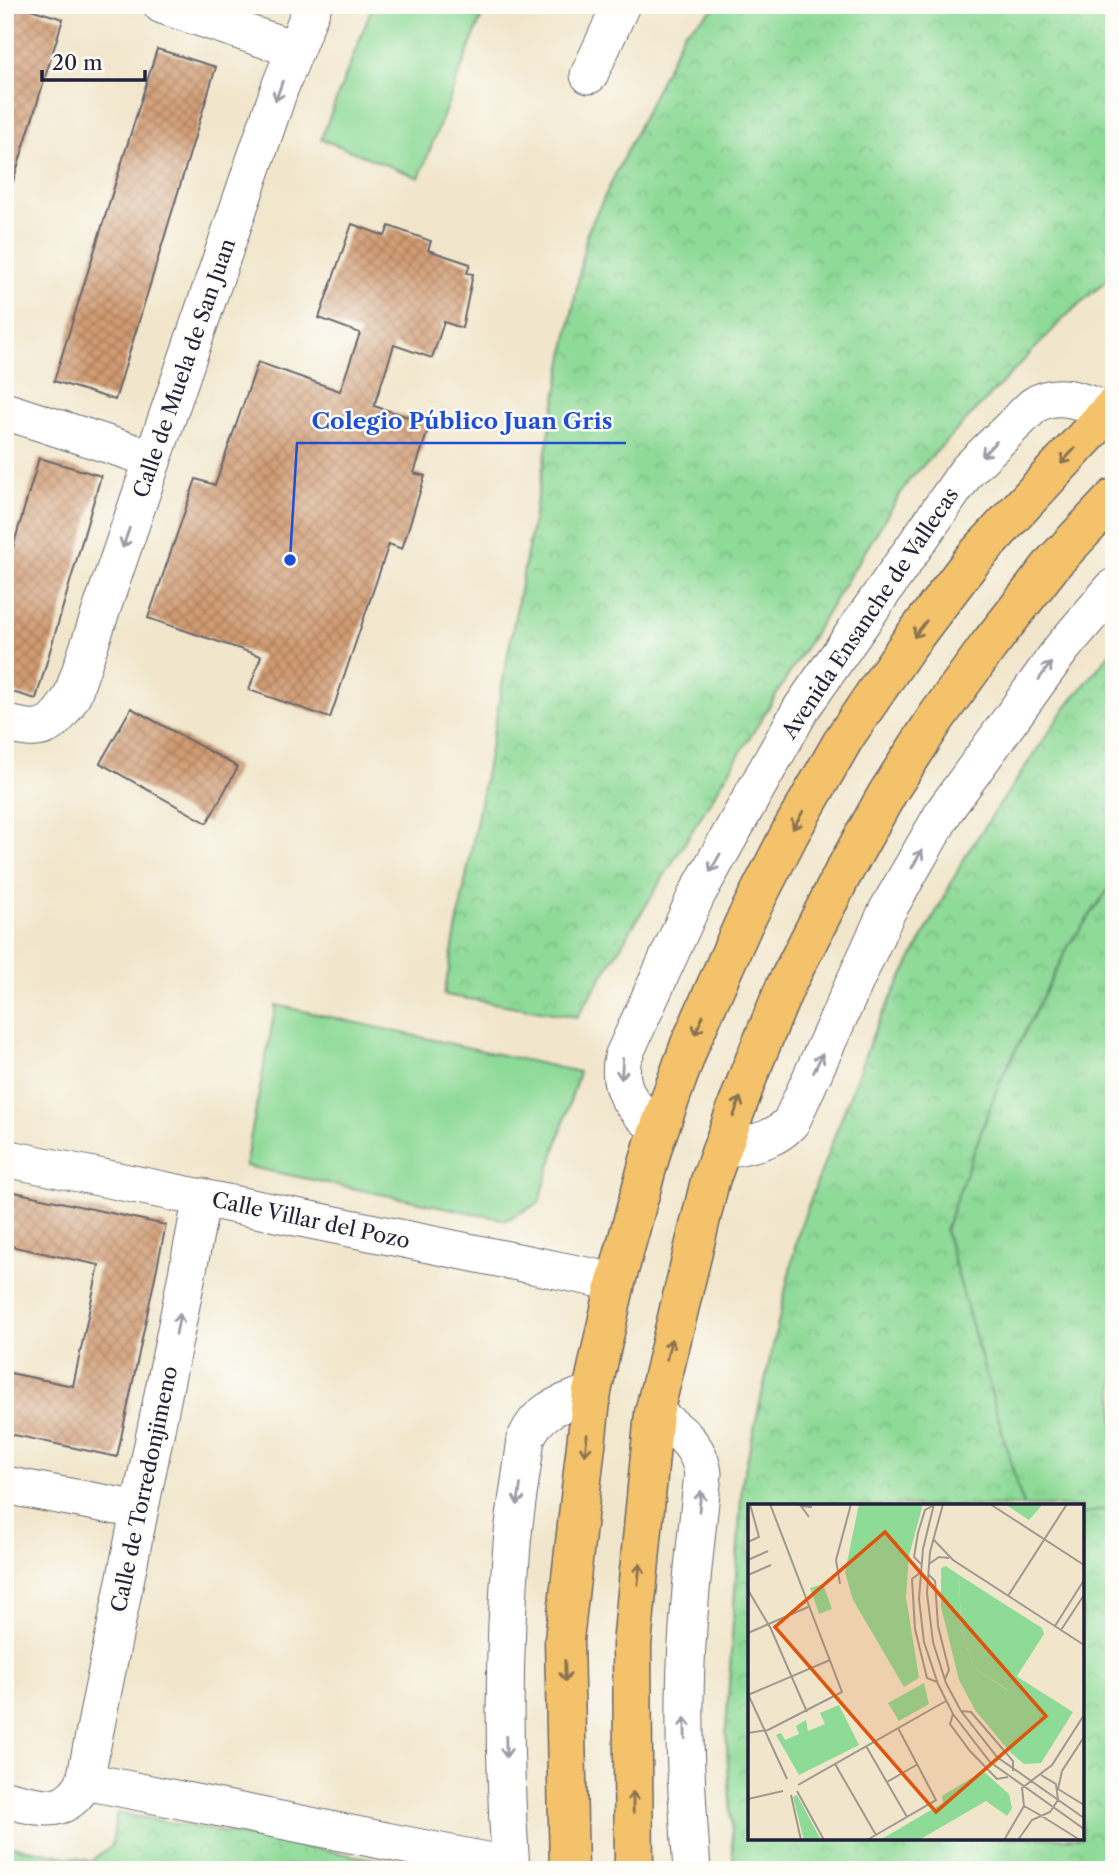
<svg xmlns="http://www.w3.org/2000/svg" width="1119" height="1875" font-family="'Libre Caslon Text',serif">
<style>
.grass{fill:url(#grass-tufts);stroke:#587e69;stroke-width:2}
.park{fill:url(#park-crowns);stroke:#587e69;stroke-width:2}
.garden{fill:#8eda97;stroke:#587e69;stroke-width:2}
.building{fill:url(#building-cross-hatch)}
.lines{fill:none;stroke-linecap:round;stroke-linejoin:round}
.street-casing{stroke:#6a676d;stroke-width:39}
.primary-casing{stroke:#6a676d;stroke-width:41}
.street{stroke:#fff;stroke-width:37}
.primary{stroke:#f3c26a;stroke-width:38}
.oneway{stroke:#9c9ca7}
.oneway2{stroke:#8a7252}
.labels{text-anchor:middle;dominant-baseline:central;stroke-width:5;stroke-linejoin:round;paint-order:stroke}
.street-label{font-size:21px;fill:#22223b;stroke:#fdfcf7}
.inset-road{fill:none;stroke:#9e9891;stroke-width:2}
.view{fill:#de560e;fill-opacity:0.15;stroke:#de560e;stroke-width:3.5}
.inset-edge{fill:none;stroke:#22223b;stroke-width:3.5}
.leader{fill:none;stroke:#1d4ed8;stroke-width:2.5}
.callout-dot{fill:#1d4ed8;stroke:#fdfcf7;stroke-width:2.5}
.callout-label{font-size:23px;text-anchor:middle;font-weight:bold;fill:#1d4ed8;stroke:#fdfcf7;stroke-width:5;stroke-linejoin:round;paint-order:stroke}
</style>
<defs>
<pattern id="grass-tufts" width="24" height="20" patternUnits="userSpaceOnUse" patternTransform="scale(1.75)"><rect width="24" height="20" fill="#8eda97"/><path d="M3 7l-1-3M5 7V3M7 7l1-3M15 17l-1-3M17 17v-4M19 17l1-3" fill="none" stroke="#7abb83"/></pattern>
<pattern id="park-crowns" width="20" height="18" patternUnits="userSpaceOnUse" patternTransform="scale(1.75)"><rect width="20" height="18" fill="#8eda97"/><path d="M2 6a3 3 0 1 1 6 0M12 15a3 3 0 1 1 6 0" fill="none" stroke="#7abb83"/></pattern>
<pattern id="building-cross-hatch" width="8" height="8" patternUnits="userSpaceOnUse" patternTransform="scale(1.75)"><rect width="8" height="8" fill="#d19b72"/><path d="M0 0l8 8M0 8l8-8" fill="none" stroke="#a97e5f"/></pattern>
</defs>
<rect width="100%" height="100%" fill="#fdfcf7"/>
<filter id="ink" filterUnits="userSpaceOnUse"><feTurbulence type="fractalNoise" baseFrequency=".0143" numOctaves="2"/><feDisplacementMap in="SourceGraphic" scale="14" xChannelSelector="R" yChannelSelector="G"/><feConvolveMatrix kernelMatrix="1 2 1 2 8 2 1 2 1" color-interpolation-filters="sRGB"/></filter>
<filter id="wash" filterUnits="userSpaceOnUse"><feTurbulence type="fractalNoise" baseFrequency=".00686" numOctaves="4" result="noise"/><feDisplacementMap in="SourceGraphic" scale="28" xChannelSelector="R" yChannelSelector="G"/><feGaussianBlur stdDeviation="1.57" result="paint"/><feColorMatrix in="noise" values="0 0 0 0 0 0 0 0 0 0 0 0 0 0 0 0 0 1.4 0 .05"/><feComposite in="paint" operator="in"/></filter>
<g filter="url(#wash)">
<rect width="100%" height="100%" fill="#f1e6cb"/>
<path class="grass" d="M1114,881V1506L1082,1515V1506H1023L945,1230L999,1083L1069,945Z"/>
<path class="park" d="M719,5H1114V274L1066,316L909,480L577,1017L444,995L587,233L684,32Z
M1114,648V881L1069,945L999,1083L945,1230L1023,1506H750V1838H1082V1515L1114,1506V1870H734L726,1730L742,1483L799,1230L875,1029L967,853L1061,714Z
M117,1813L435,1870H5V1845L91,1861L112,1845Z"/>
<path class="garden" d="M373,5H486L419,178L321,139Z
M276,1005L579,1072L539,1203L506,1220L245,1166Z"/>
<g id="blocks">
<path class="building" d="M5,5H17L63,19L12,185L5,184Z
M157,49L216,67L115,400L54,381Z
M352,224L385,236L389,226L431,241L428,250L470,264L467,273L473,274L462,328L444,322L432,358L394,345L374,406L430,424L414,473L425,476L402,549L389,544L330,718L249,690L261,656L148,618L196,479L215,485L258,362L340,391L360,333L319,318Z
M39,458L101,476L36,699L5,690V574Z
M131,708L238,767L207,823L100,763Z
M5,1190L166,1225L117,1457L5,1433V1372L73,1386L99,1265L5,1245Z"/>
</g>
</g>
<g filter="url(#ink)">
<use href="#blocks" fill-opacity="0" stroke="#6a676d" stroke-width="2"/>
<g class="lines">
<defs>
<path id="street" d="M162,5L294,49
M589,75L621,5
M5,411L153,459
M5,723C42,734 52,729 72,696L280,87L313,5
M659,1130C635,1109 615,1091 623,1057L697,894L801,709L967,471L1033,406C1057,389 1083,402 1108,411
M721,1150C747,1144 773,1143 791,1122L887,911L945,810L1062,648L1114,587
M5,1158L616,1282
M654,1413C677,1429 700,1445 703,1474C695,1549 686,1623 685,1698C684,1756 688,1813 692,1870
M5,1485L139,1510
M85,1781L511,1866
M5,1799C40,1807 65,1818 85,1781C123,1586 165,1392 202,1197
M511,1870C503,1762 503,1652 512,1544C515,1508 522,1473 526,1438C540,1407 563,1404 592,1392"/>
<path id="primary" d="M569,1870L564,1640L592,1392L616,1282L653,1146L690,1044L743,925L790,833L845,737L907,646L973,559L1114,406
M634,1870L632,1645L654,1413L710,1181L749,1074L785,987L842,875L887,794L936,718L989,645L1054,562L1114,498"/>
</defs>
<use href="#street" class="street-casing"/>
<use href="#primary" class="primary-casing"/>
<use href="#street" class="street"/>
<use href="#primary" class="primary"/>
</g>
<defs><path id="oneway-shaft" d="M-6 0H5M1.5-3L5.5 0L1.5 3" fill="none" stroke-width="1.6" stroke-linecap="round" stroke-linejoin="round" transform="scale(1.75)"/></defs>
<g class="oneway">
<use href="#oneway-shaft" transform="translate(279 91) rotate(109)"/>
<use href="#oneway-shaft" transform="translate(989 449) rotate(135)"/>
<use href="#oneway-shaft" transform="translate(126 538) rotate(109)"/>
<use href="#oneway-shaft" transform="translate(1045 671) rotate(-54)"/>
<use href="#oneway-shaft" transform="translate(917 859) rotate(-60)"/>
<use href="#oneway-shaft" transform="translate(715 863) rotate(119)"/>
<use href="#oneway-shaft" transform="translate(818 1063) rotate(-65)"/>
<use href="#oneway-shaft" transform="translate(622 1069) rotate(94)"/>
<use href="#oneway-shaft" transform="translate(178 1324) rotate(-79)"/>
<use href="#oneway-shaft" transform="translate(519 1495) rotate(98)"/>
<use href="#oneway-shaft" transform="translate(700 1501) rotate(-84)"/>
<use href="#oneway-shaft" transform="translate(685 1728) rotate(-91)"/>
<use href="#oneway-shaft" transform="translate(506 1747) rotate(89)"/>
</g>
<g class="oneway2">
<use href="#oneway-shaft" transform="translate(1068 456) rotate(132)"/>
<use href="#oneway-shaft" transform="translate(920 629) rotate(127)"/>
<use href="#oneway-shaft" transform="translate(798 820) rotate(120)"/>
<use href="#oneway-shaft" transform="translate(699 1025) rotate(114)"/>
<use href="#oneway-shaft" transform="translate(737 1107) rotate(-70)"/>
<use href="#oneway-shaft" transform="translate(669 1349) rotate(-77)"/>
<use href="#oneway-shaft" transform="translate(586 1445) rotate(96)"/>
<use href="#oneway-shaft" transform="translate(639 1574) rotate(-84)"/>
<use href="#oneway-shaft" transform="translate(565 1671) rotate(89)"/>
<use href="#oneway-shaft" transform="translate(633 1802) rotate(-91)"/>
</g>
</g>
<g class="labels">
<g class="street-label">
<text transform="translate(184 368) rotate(-71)">Calle de Muela de San Juan</text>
<text transform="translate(870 613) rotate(-56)">Avenida Ensanche de Vallecas</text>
<text transform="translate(311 1220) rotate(12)">Calle Villar del Pozo</text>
<text transform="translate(144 1489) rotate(-78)">Calle de Torredonjimeno</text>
</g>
</g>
<g transform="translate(748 1504)">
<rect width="336" height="336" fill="#f1e6cb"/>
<path d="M211,71L294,124L296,130L260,186L226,164L213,125Z" fill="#8eda97"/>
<path d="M111,0H175L161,52L158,93L171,174L156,183L105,96L97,68ZM198,62L211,71L213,125L226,164L259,186L268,172L325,208L293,259L276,260L262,248L227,206L211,176L193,103V64ZM91,201L111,241L51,271L28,231L33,229L37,236L51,230L48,222L58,216L60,227L77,220L72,209ZM235,267L261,290L264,304L259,312L238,297L171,336H132L195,299L194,292ZM49,291L73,336H56L45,293Z" fill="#8eda97"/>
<path d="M257,0H295L281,16ZM75,80L84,105L71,110L62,84ZM176,179L181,200L151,217L140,199Z" fill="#8eda97"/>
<path class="inset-road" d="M186,0L175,45L171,95L176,138L190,180L205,210L242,258L336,325M195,0L182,48L179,89L185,138L198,179L213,207L249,253L336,314M242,0L336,61M61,13L53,2L64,3M185,35L205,56L336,141M0,38L11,33L2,0M0,56L20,47M173,60L166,53L170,29L177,6L186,1M181,60L191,53L201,54M172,69L164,75L167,125L179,174L189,178M180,70L187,77L190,122L201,166L197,175M0,71L23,61M92,80L88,56L103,0M0,86L23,125L59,208M260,92L319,0M307,122L336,76M313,126L336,91M0,129L60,103M0,190L39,275M0,191L82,156M213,207L223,208L265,257V267M205,210L202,220L222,247L249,275L260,273M0,229L20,226L94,188L22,0M118,242L159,313M87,260L128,331M139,278L170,260M50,281L198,197M310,285L336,301M310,285L314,267L336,233M49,287L76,336M43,291L53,336M0,295L35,287M292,311L332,336M292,311L276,302L274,284L304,261L336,211M119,336L188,296L150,224M256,336L276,302M270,336L284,316L302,308L310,296L308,280L293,271"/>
<path class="view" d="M137,28L298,212L188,308L27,123Z"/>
<rect width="336" height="336" class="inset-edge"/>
</g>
<path class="leader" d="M290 560L297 443H626"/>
<circle class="callout-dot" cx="290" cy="560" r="7"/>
<g class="callout-label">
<text x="462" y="429">Colegio Público Juan Gris</text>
</g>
<rect width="1119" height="1875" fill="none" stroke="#fdfcf7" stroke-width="28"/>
<path d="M42 70v10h103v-10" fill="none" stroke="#22223b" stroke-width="3.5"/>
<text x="52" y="70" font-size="21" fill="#22223b" stroke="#fdfcf7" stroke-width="5" paint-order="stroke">20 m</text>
</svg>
